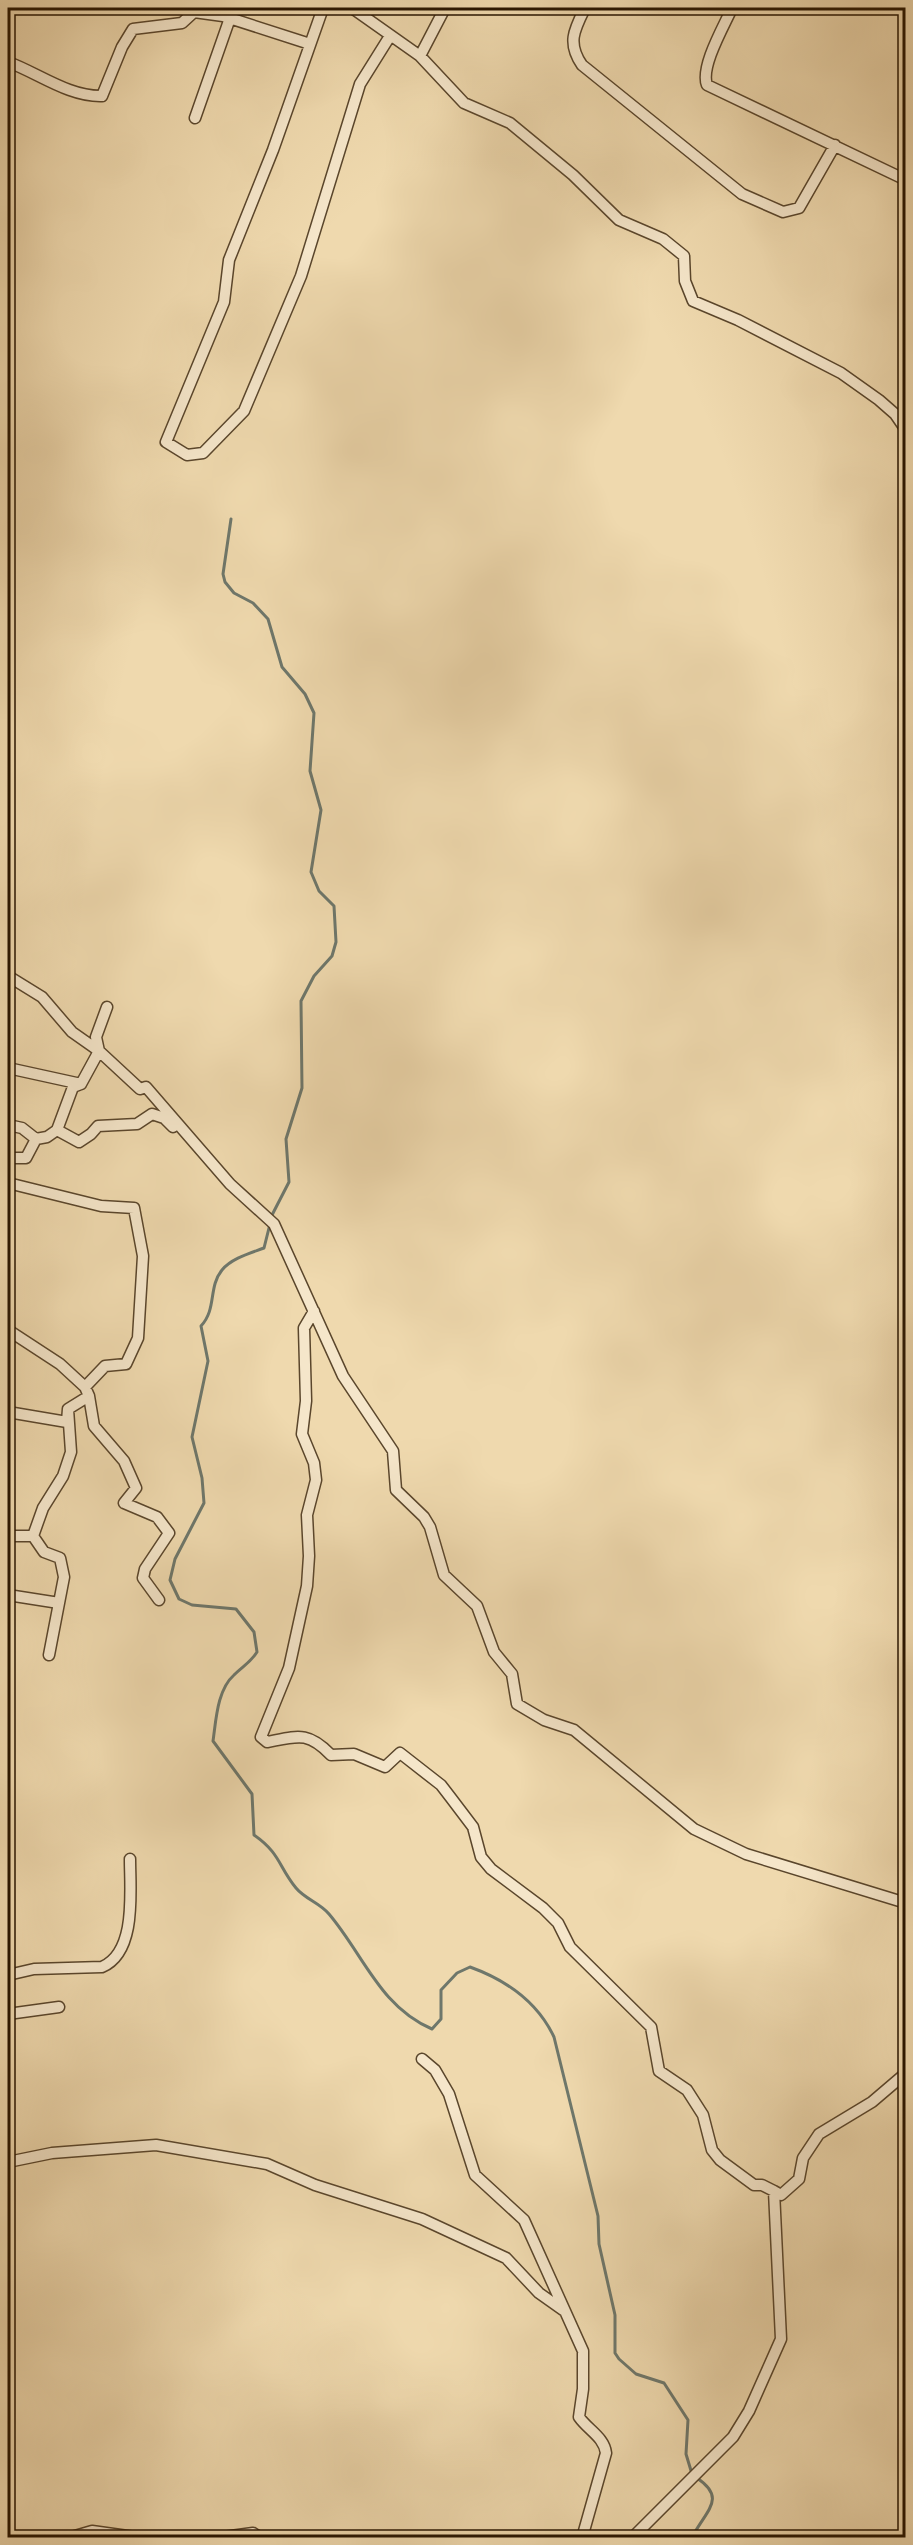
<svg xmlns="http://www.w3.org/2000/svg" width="913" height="2545" font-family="'IM FELL Double Pica',serif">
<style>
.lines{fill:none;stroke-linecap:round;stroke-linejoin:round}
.stream{stroke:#6e776b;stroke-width:3}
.minor-casing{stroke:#5a462c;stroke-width:13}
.minor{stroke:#f5e6ca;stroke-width:10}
</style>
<rect width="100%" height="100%" fill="#efd9ae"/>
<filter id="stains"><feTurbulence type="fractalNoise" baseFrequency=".00333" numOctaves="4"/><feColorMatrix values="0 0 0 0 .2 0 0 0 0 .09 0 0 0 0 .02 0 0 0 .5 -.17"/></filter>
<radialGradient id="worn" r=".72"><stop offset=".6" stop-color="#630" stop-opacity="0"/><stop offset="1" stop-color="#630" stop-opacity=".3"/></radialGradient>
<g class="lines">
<path class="stream" d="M231,519L223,574L225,582L234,593L253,603L268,619L282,667L305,694L314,713L310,771L321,810L311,872L319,891L334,906L336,942L332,956L314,976L301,1001L302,1088L286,1139L289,1182L271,1217
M270,1224L264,1248C251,1253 232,1258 222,1270C208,1287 217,1309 201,1326L208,1361L192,1437L202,1478L204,1503L175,1559L170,1580L179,1599L192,1605L236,1609L254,1632L257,1652C250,1663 243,1666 234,1675C217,1690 216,1721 213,1741L252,1794L254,1835C281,1854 278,1866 296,1888C305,1899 320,1903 329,1914C363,1954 380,2007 432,2029L441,2019V1990L457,1973L470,1967C506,1980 537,2001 554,2037L598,2216L599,2244L615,2315V2353L619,2359L636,2374L664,2383L688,2420L686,2454L692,2474
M697,2478C725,2497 709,2508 695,2532L698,2538"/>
<defs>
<path id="minor" d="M323,8L273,150L229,260L224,302L166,442L187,455L203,453L244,411L301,276L360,84L390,36
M352,8L420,56L464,103L510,123L573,175L619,220L663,239L684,256L685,281L693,301L738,320L841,373L879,400L895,414L906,430
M585,8C574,30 567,43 582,65L742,194L783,212L799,208L835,145
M732,8C724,26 700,67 707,85L906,180
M420,56L445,8
M8,62C38,73 69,97 102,96L122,47L133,29L182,23L194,12L223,16L310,44
M195,118L230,18
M8,976L42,997L72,1032L99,1051L140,1089L146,1087L230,1184L274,1224L343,1376L393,1451L396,1490L424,1517L430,1527L444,1575L477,1606L494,1652L512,1674L517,1704L544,1720L574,1730L694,1829L746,1854L906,1903
M8,1068L81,1084
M8,1125L22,1128L36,1139L47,1137L57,1130L79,1142L91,1134L98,1126L137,1124L152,1114L164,1118L173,1127
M57,1130L73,1087L81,1084L99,1051L96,1037L107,1007
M8,1158H26L36,1139
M8,1183L101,1206L134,1208L143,1256L138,1338L126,1364L105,1366L85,1387
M314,1311L304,1328L306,1401L302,1434L314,1463L316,1480L307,1515L309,1556L307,1586L289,1668L261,1737L267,1742C298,1736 308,1731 331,1755L354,1754L385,1767L400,1753L441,1785L451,1798L473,1827L481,1857L491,1869L543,1908L558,1923L570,1947L651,2027L659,2071L687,2090L703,2115L712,2150L720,2160L754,2185H762L774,2191L781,2339L749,2411L733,2437L632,2538
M8,1330L60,1364L85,1387L89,1396L94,1426L124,1461L136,1488L124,1503L157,1517L169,1533L145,1569L143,1578L159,1600
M8,1412L67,1422L68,1409L89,1396
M8,1536H33
M33,1536L43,1508L63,1476L71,1452L68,1409
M33,1536L44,1552L60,1558L64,1577L49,1655
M8,1595L59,1603
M8,1975L34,1969L102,1967C137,1952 130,1891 130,1859
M8,2014L59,2007
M422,2059L435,2070L449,2094L475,2175L524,2220L583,2351V2389L579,2417C588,2430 604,2437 606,2453L582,2538
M8,2162L52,2153L156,2145L267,2164L315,2185L422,2219L506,2258L539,2293L563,2310
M774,2191L781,2195L799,2179L803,2158L819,2134L872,2102L906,2073
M68,2538L92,2531L142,2538
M216,2538L253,2533L261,2538"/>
</defs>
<use href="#minor" class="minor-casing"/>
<use href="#minor" class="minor"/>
</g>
<rect width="913" height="2545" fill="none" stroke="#efd9ae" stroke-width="30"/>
<rect x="9" y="9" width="895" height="2527" fill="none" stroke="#281500" stroke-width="3"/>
<rect x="15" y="15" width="883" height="2515" fill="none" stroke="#281500" stroke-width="1.5"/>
<rect width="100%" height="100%" filter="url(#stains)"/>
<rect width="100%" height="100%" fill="url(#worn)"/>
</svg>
